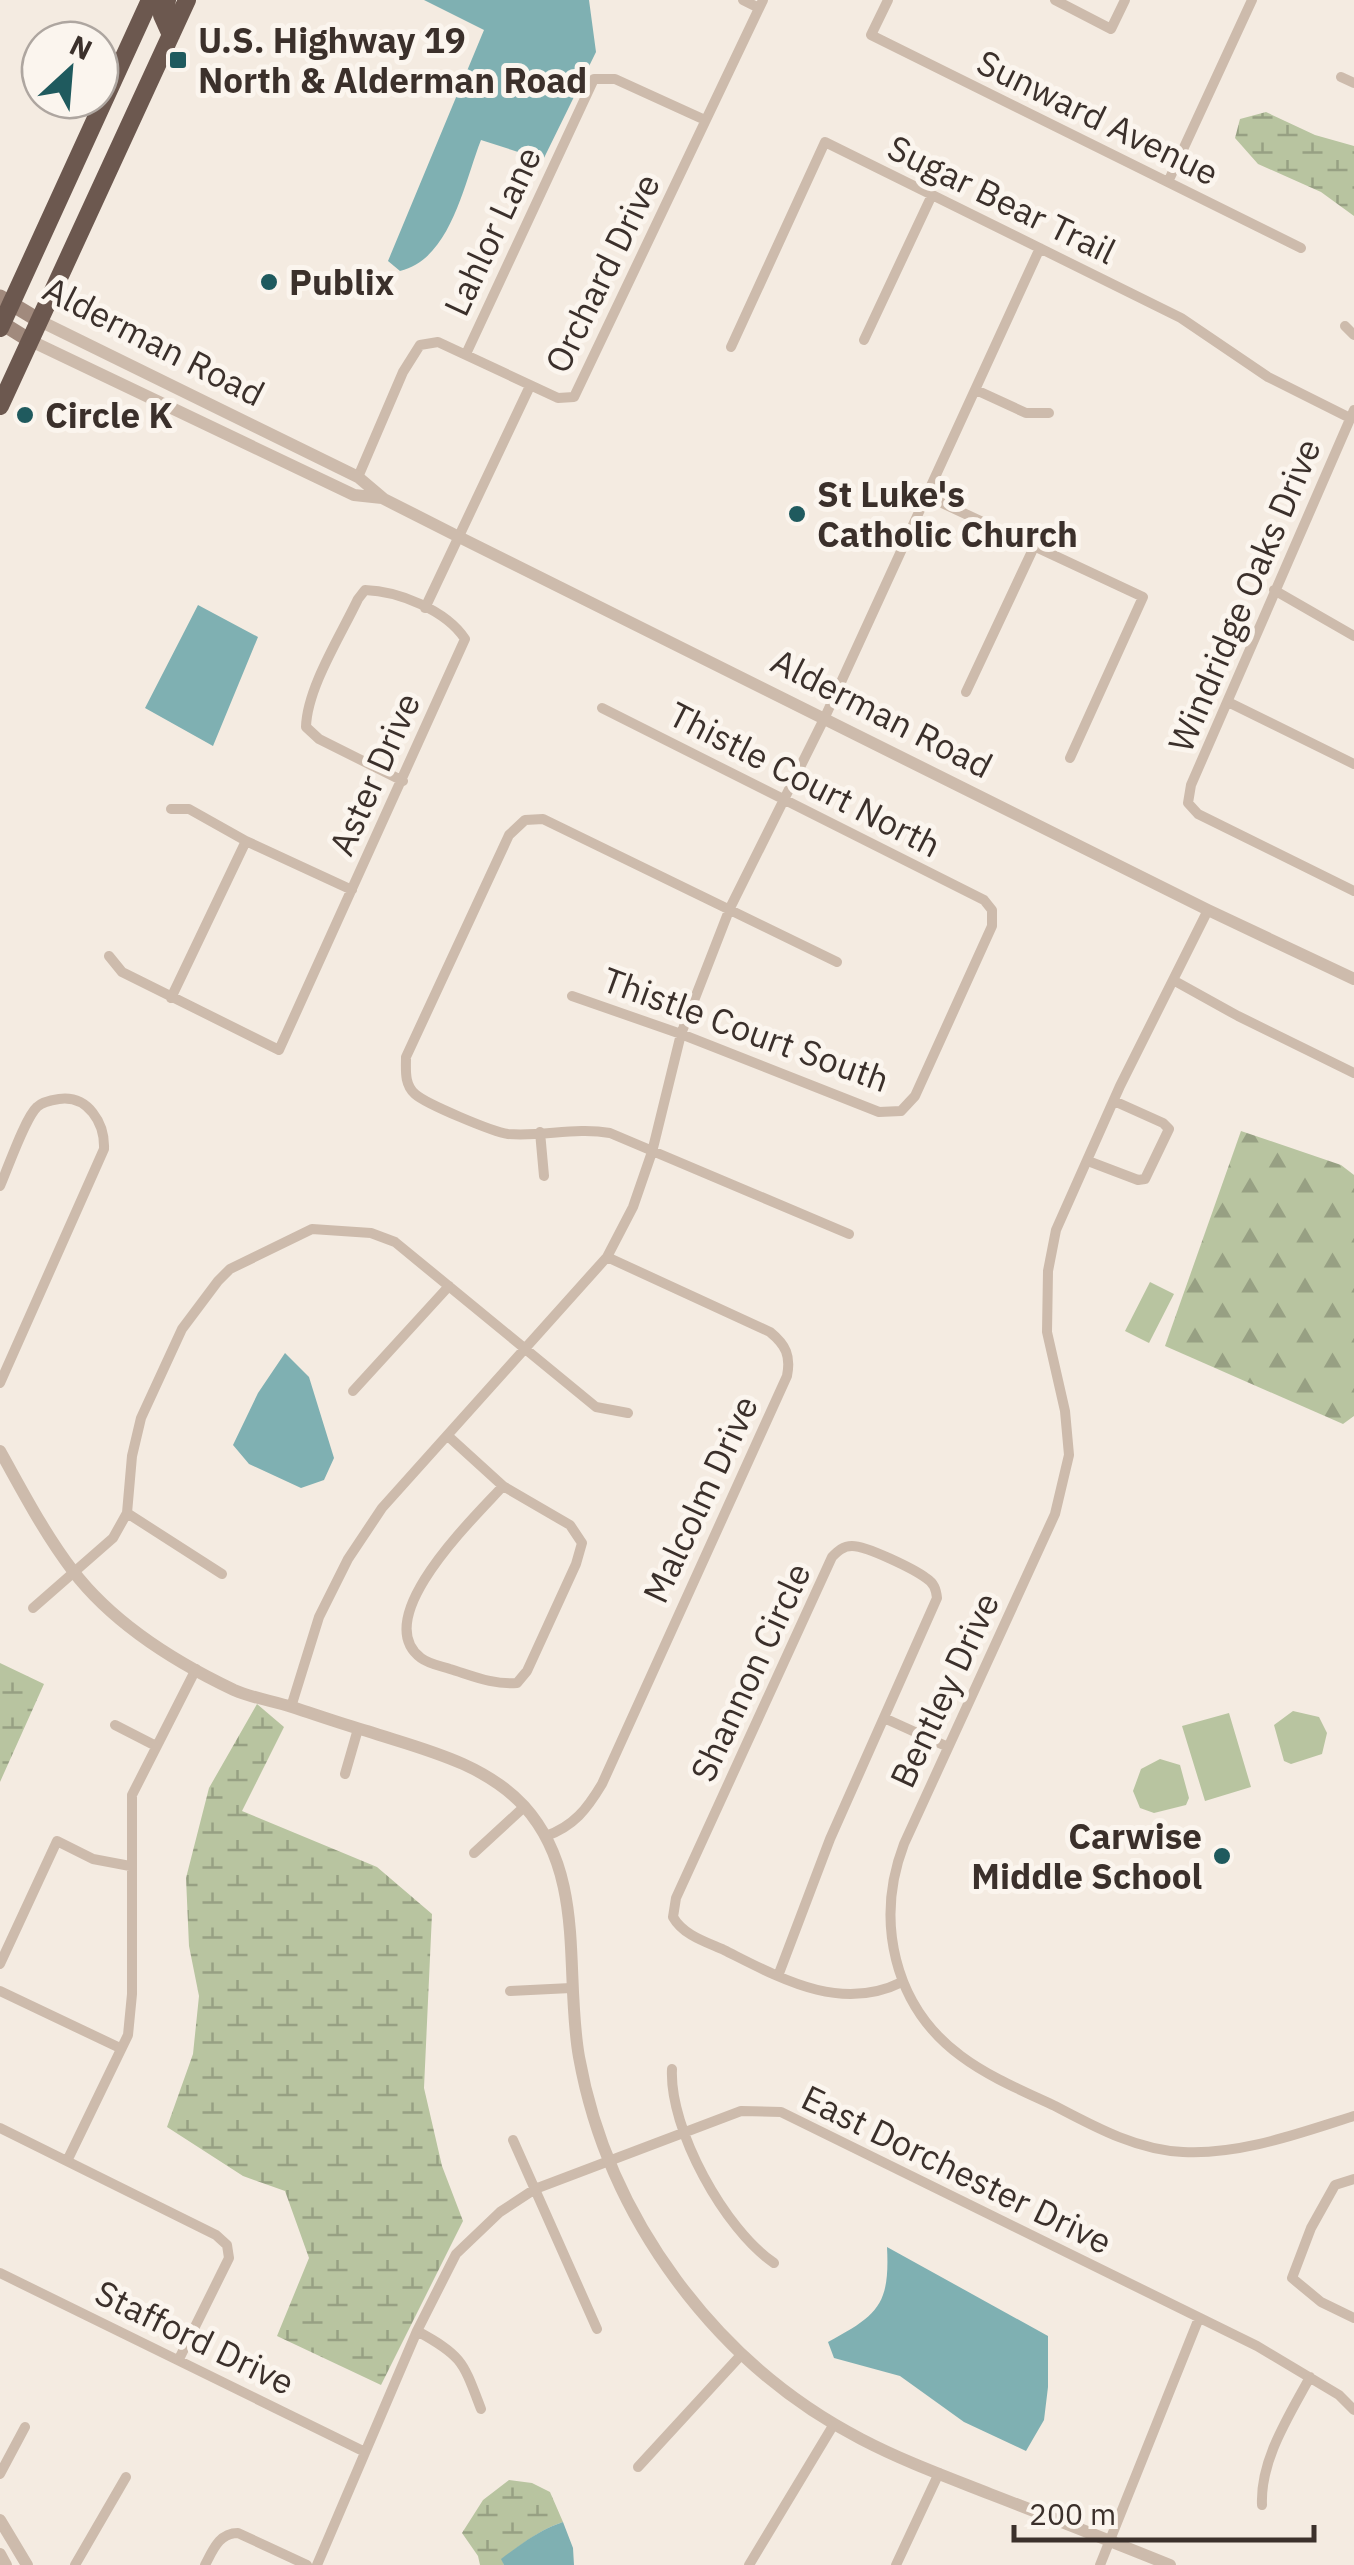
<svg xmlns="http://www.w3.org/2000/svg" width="1354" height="2565" font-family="'IBM Plex Sans',sans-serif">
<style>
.grass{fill:#b8c4a0}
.forest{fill:url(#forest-firs)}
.wetland{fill:url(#wetland-marsh)}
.water{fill:#7fb0b2}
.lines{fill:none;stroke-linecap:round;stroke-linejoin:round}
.minor{stroke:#cdbbac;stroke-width:10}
.tertiary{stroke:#cdbbac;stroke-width:12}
.secondary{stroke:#a18a7d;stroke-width:15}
.trunk{stroke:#6c584f;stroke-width:18}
.poi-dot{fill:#1f5a5e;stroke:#fbf5ee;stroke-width:4}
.labels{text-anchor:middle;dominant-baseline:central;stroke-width:10;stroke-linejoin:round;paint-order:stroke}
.poi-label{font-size:35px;font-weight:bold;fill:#3b302b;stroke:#fbf5ee;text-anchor:start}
.street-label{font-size:35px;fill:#3b302b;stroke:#fbf5ee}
</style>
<defs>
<pattern id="forest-firs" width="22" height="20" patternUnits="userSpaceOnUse" patternTransform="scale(2.5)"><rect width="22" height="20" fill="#b8c4a0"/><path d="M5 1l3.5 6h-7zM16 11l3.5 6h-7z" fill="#97a083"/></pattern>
<pattern id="wetland-marsh" width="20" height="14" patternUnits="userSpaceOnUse" patternTransform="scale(2.5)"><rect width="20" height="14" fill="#b8c4a0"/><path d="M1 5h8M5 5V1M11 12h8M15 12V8" fill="none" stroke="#97a083"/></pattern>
</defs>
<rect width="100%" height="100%" fill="#f4ebe1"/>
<path class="grass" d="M1150,1282L1174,1294L1149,1343L1125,1331Z
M1293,1711L1319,1717L1327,1733L1322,1754L1291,1764L1284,1761L1274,1725Z
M1229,1713L1251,1787L1205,1801L1182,1726Z
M1160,1759L1180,1765L1189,1798L1186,1805L1154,1813L1140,1808L1133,1791L1141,1769Z"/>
<path class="forest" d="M1241,1131L1341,1165L1354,1175V1416L1343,1424L1165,1346Z"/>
<path class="wetland" d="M1266,112L1315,135L1354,146V216L1321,192L1258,164L1235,138L1240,119Z
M0,1663L44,1684L0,1782Z
M257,1704L284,1727L242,1811L377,1867L432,1914L424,2088L442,2166L463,2221L381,2385L277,2336L309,2258L285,2191L243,2176L167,2127L193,2054L199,1996L189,1946L186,1878L209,1788Z
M509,2480L532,2483L550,2492L563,2522C539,2530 522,2544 502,2559L504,2565H480L478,2556L462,2533L483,2500Z"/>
<path class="water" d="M424,0H589L596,52L543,160L481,140C464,183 451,259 400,271L388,261L484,30Z
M198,605L258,637L213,746L145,708Z
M285,1353L309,1377L334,1458L324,1480L301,1488L249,1464L233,1445L258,1393Z
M887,2247L1048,2336V2387L1044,2420L1026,2451L964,2422L900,2376L834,2358L828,2342C878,2315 890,2305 887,2247Z
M563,2522L573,2548L574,2565H504L501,2559C521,2544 539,2530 563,2522Z"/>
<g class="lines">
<path class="minor" d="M743,0L759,8
M888,0L871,35L1301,248
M1055,0L1111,29L1125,0
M1341,77L1354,83
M1168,182L1252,0
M1345,326L1354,335
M864,340L932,195
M731,347L825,142L1181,318L1268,377L1350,418
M466,354L594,79H615L705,120
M976,390L1026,413H1049
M1354,410L1191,785L1188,803L1198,814L1354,891
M358,477L403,372L420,345L438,342L558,398L574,397L763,0
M927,496L1143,597L1070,758
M1274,590L1354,636
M425,608L530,386
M966,692L1034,547
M1228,702L1354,764
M171,809H189L246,841L352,890
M1208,910L1120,1086L1056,1230L1048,1271L1047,1332L1065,1411L1069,1455L1055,1514L904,1844C875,1920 893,2006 961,2056C989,2077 1023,2091 1055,2106C1095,2127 1137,2150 1183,2152C1242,2155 1299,2133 1354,2116
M109,956L122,972L279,1050L465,639C446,610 398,591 365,590L358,599C341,635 307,688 306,727L319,739L403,781
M837,962L543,819L525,820L509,835L406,1057C406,1070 404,1084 415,1094C426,1104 493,1132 508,1134C542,1137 575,1127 610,1133L849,1234
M1173,980L1238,1016L1354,1073
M572,996L681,1034L879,1112L901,1111L915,1096L992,926V910L984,900L602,708
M171,998L246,841
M540,1132L544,1176
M1088,1161L1138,1180L1145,1179L1169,1129L1163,1123L1114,1101
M0,1186C8,1168 25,1118 37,1107C42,1102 52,1100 59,1099C88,1095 105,1123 104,1149L0,1383
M353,1391L449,1286
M448,1436L503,1486
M503,1486L570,1525L582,1543L576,1564L527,1671L517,1683C493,1685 473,1676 450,1669C441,1666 429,1664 421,1658C368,1618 476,1516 503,1486Z
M127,1513L222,1574
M33,1608L113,1538L127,1513L132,1456L141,1418L182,1329L218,1281L230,1269L312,1229L371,1233L395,1242L596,1407L628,1413
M291,1707L319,1617L348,1559L382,1508L607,1257L633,1207L652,1152L681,1034L730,908L825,717L1040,248
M884,1718L948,1747
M115,1725L156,1746
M345,1774L358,1729
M546,1836C574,1826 587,1809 602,1784L787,1376C791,1356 786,1345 770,1332L607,1257
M474,1853L524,1807
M0,1964L57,1841L93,1859L130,1866
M778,1976L830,1839L937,1598C936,1589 934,1583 926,1578C914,1569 867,1546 852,1546C843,1546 838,1551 832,1557L676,1898L673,1917C683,1935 706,1942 724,1950C780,1978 840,2013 902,1982
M0,1991L120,2048
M510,1991L571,1988
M672,2069C669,2129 725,2230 774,2263
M0,2128L216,2235L227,2245L229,2258L179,2359
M513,2140L597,2329
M67,2161L128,2035L132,1994V1795L196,1669
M1354,2179L1335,2185L1311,2228L1292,2278L1321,2302L1354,2318
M0,2273L365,2452
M417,2331C463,2356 463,2362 481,2409
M638,2467L742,2354
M0,2474L25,2427
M1262,2505C1260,2460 1289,2416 1310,2377
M75,2565L126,2477
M205,2565C213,2550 219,2533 238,2533L307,2565
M317,2565L417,2331L456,2254L500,2212L535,2189L741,2111L781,2112L1257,2346L1339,2395L1354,2410
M749,2565L834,2424
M896,2565L939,2473
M1100,2565L1199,2318"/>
<path class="tertiary" d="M40,321L358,477L384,499L459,537L1208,910L1354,979
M29,340L354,495L382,498
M0,1451C23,1492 44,1533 73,1571C113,1623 175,1662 234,1690C252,1698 273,1701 292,1707C317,1715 342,1724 367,1731C422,1749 483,1762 524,1806C587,1876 564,1972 579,2057C608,2218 716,2364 861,2439C903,2461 947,2477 990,2494C1050,2517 1110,2541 1170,2565
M0,2520L27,2565
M0,2554L6,2565"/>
<path class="secondary" d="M0,297L40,321
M0,322L29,340"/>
<path class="trunk" d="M167,0L162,15L171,35
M0,328L150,0
M0,406L187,0"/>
</g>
<g class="poi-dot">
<rect x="168" y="50" width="20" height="20" rx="5"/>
<circle cx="269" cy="282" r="10"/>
<circle cx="25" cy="415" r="10"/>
<circle cx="797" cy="514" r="10"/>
<circle cx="1222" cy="1856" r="10"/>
</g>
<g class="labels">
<g class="poi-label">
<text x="198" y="40">U.S. Highway 19<tspan x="198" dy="40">North &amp; Alderman Road</tspan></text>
<text x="289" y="282">Publix</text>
<text x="45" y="415">Circle K</text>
<text x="817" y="494">St Luke's<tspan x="817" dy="40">Catholic Church</tspan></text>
<text x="1202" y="1836" text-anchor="end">Carwise<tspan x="1202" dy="40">Middle School</tspan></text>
</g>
<g class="street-label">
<text transform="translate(1098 117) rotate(26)">Sunward Avenue</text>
<text transform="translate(1002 199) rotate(26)">Sugar Bear Trail</text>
<text transform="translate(492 231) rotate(-65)">Lahlor Lane</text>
<text transform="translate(602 273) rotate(-64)">Orchard Drive</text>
<text transform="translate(154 341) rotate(27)">Alderman Road</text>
<text transform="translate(1244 595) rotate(-67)">Windridge Oaks Drive</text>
<text transform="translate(882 713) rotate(27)">Alderman Road</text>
<text transform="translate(374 774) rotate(-66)">Aster Drive</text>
<text transform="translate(805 779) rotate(27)">Thistle Court North</text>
<text transform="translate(746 1029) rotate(20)">Thistle Court South</text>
<text transform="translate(700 1499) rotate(-65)">Malcolm Drive</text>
<text transform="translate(750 1672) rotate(-65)">Shannon Circle</text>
<text transform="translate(944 1690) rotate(-65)">Bentley Drive</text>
<text transform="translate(957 2169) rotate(26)">East Dorchester Drive</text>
<text transform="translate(195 2337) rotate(26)">Stafford Drive</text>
</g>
</g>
<g transform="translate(70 70) rotate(26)"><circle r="48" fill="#fbf5ee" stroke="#aea6a0" stroke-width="2.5"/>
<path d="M0-8L18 38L0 25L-18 38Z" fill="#1f5a5e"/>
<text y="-15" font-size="28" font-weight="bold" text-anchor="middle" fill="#3b302b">N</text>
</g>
<path d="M1014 2525v15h300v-15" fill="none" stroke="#3b302b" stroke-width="5"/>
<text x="1029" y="2525" font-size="30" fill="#3b302b" stroke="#fbf5ee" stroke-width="8" paint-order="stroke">200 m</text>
</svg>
